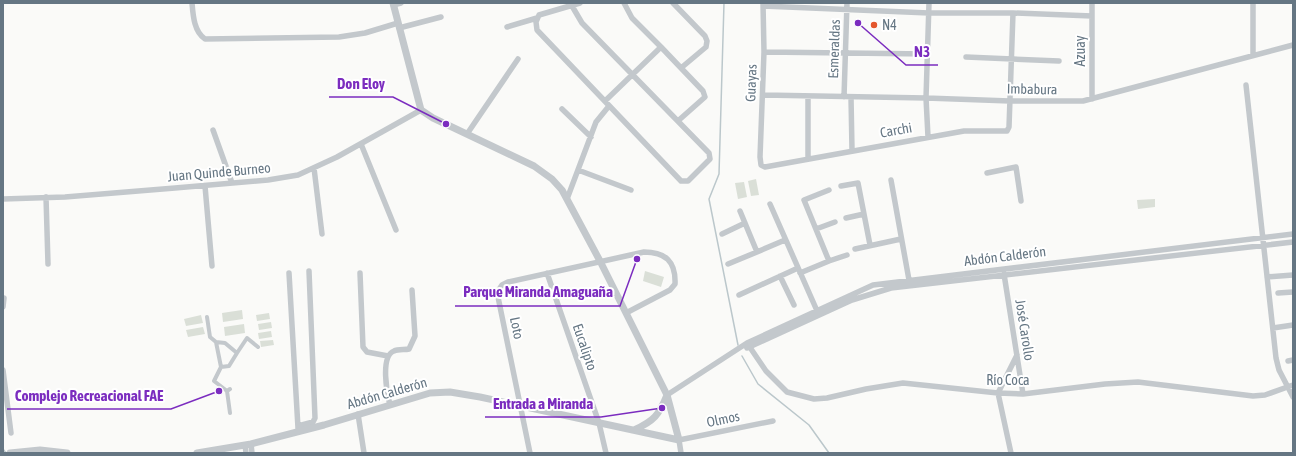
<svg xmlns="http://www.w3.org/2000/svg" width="1296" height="456" font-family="'Asap Condensed',sans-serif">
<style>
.green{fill:#dadfd7}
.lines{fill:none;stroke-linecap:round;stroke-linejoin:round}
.stream{stroke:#bbc7cb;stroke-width:1.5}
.pedestrian{stroke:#c3c8cc;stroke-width:4}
.minor{stroke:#c3c8cc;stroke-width:5.5}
.tertiary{stroke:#c3c8cc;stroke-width:7}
.poi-dot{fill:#e4572e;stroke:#fff;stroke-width:1.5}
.labels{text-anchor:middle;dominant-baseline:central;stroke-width:4;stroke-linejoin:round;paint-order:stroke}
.poi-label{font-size:14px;fill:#657683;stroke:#fff;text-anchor:start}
.street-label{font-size:14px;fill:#657683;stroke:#fff}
.leader{fill:none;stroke:#7b2cbf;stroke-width:1.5}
.callout-dot{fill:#7b2cbf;stroke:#fff;stroke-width:1.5}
.callout-label{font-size:15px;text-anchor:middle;font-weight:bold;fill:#7b2cbf;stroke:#fff;stroke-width:4;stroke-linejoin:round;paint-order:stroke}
</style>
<rect width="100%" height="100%" fill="#fafaf8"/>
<path class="green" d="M756,179L759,195L751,196L748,181Z
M744,182L747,197L738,199L735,183Z
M1155,199V207L1138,209L1137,200Z
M645,271L664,277L661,287L643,281Z
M242,310L243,319L223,322L222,313Z
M269,313L270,319L257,321L256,315Z
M201,315L203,323L186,326L184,319Z
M271,322L272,328L259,330L258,324Z
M244,324L245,333L225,336L224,327Z
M203,327L205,334L188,337L186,330Z
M271,331L272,337L259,339L258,333Z
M273,340L274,345L261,347L260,341Z"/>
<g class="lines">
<path class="stream" d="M724,3L719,174L709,199L738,345
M742,356L758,384L809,425L829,453
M3,449L6,453"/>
<path class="pedestrian" d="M207,317L210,337L216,342L221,367L214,381L227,391
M216,342L225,343L237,353L229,366L221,367
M237,353L247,338L258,347
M230,389L227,391L230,413"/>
<path class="minor" d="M192,3C193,15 194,32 205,39L339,37L365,33L398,23
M624,3L632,18L661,47
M763,3L764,52L760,157L761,165L765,167L964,131H1007L1009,127L1013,13
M393,5L401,3
M572,6L582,23L709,153L710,159L688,181H681L537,30L536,22L539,15L580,3
M763,6L929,13H1013L1092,16
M507,27L537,18
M399,28L441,17
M764,52L928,54
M1253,55V3
M966,57L1059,61
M1246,85L1276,358L1279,370L1293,397
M763,95L926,98L1010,101H1083L1293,45
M844,97L847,3
M851,97L852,150
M1092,99V3
M605,101L661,47L681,68L706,47L707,41L705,36L673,3
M562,109L591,137
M679,120L705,97L703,91L681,68
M213,130L232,183
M467,134L518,59
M928,137L926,98L929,3
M361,144L396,230
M808,159V96
M314,168L322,234
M578,170L631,190
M987,173L1016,167L1021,201
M891,180L909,280
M205,186L212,266
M841,186L858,183L870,245
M46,197L48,264
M3,199L65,197L175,188L268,180L298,175L337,157L421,110
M567,199L596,122L609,106
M770,204L818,313
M740,211L757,252L785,240
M846,218L864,214
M816,229L835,222
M722,234L745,223
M855,249L901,239
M829,261L847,255
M728,264L757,252
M289,273L298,428
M360,273L363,347L367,352L388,356
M547,273L599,423L606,453
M800,273L829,261L804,200L829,190
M1004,274L1023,394
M780,276L794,305
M1267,277L1293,275
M1278,293L1293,292
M739,295L798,268
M3,307L4,298
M1273,328L1293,325
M747,343L766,371L787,392L814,399L827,398L866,389L903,383L998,393L1023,394L1105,384L1138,382L1253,396L1265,395L1293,385
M747,348L852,300L891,288L1293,242
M1288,361L1293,360
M3,370L11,433
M667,395L747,343L873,285L1293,234
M390,405C387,394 380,356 394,351C398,349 405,350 409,349L415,336L412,290
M358,414L364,453
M298,426L313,422L315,418L309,271
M251,444L252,453
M245,445L246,453
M530,453L498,297V291L502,285L508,282L644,252C665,252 676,261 675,284L670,290L626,313
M681,453L679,440L773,421
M1011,453L998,393L1017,355"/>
<path class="tertiary" d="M634,430C654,421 659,415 667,395
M10,453L40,450L67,453
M197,453L251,444L324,425L430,393L450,392L480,397L679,440L667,395L600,261L562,190L552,179L534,166L433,118L421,110L393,3"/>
</g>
<circle class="poi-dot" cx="874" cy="25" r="4"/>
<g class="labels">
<g class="poi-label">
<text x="882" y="25">N4</text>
</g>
<g class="street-label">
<text transform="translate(834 49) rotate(-88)">Esmeraldas</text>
<text transform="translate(1080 51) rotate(-90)">Azuay</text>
<text transform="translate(751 83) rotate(-88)">Guayas</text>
<text transform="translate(1032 89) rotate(1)">Imbabura</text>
<text transform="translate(896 130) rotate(-10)">Carchi</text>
<text transform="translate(219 172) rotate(-5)">Juan Quinde Burneo</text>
<text transform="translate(1005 256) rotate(-7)">Abdón Calderón</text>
<text transform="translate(517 328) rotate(78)">Loto</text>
<text transform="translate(1025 330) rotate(81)">José Carollo</text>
<text transform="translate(585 347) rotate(71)">Eucalipto</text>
<text x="1008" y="380">Río Coca</text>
<text transform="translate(387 393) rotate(-16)">Abdón Calderón</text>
<text transform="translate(723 419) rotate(-12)">Olmos</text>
</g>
</g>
<path class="leader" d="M858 23L906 65H938M446 124L393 97H329M637 259L620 306H455M219 391L171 409H7M662 408L601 417H485"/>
<g class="callout-dot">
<circle cx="858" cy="23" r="4"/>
<circle cx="446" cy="124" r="4"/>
<circle cx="637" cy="259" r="4"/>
<circle cx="219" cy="391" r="4"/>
<circle cx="662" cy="408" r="4"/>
</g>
<g class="callout-label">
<text x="922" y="57">N3</text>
<text x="361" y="89">Don Eloy</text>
<text x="538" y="297">Parque Miranda Amaguaña</text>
<text x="89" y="401">Complejo Recreacional FAE</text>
<text x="543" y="409">Entrada a Miranda</text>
</g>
<rect width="1296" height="456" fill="none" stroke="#657683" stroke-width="8"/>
</svg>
